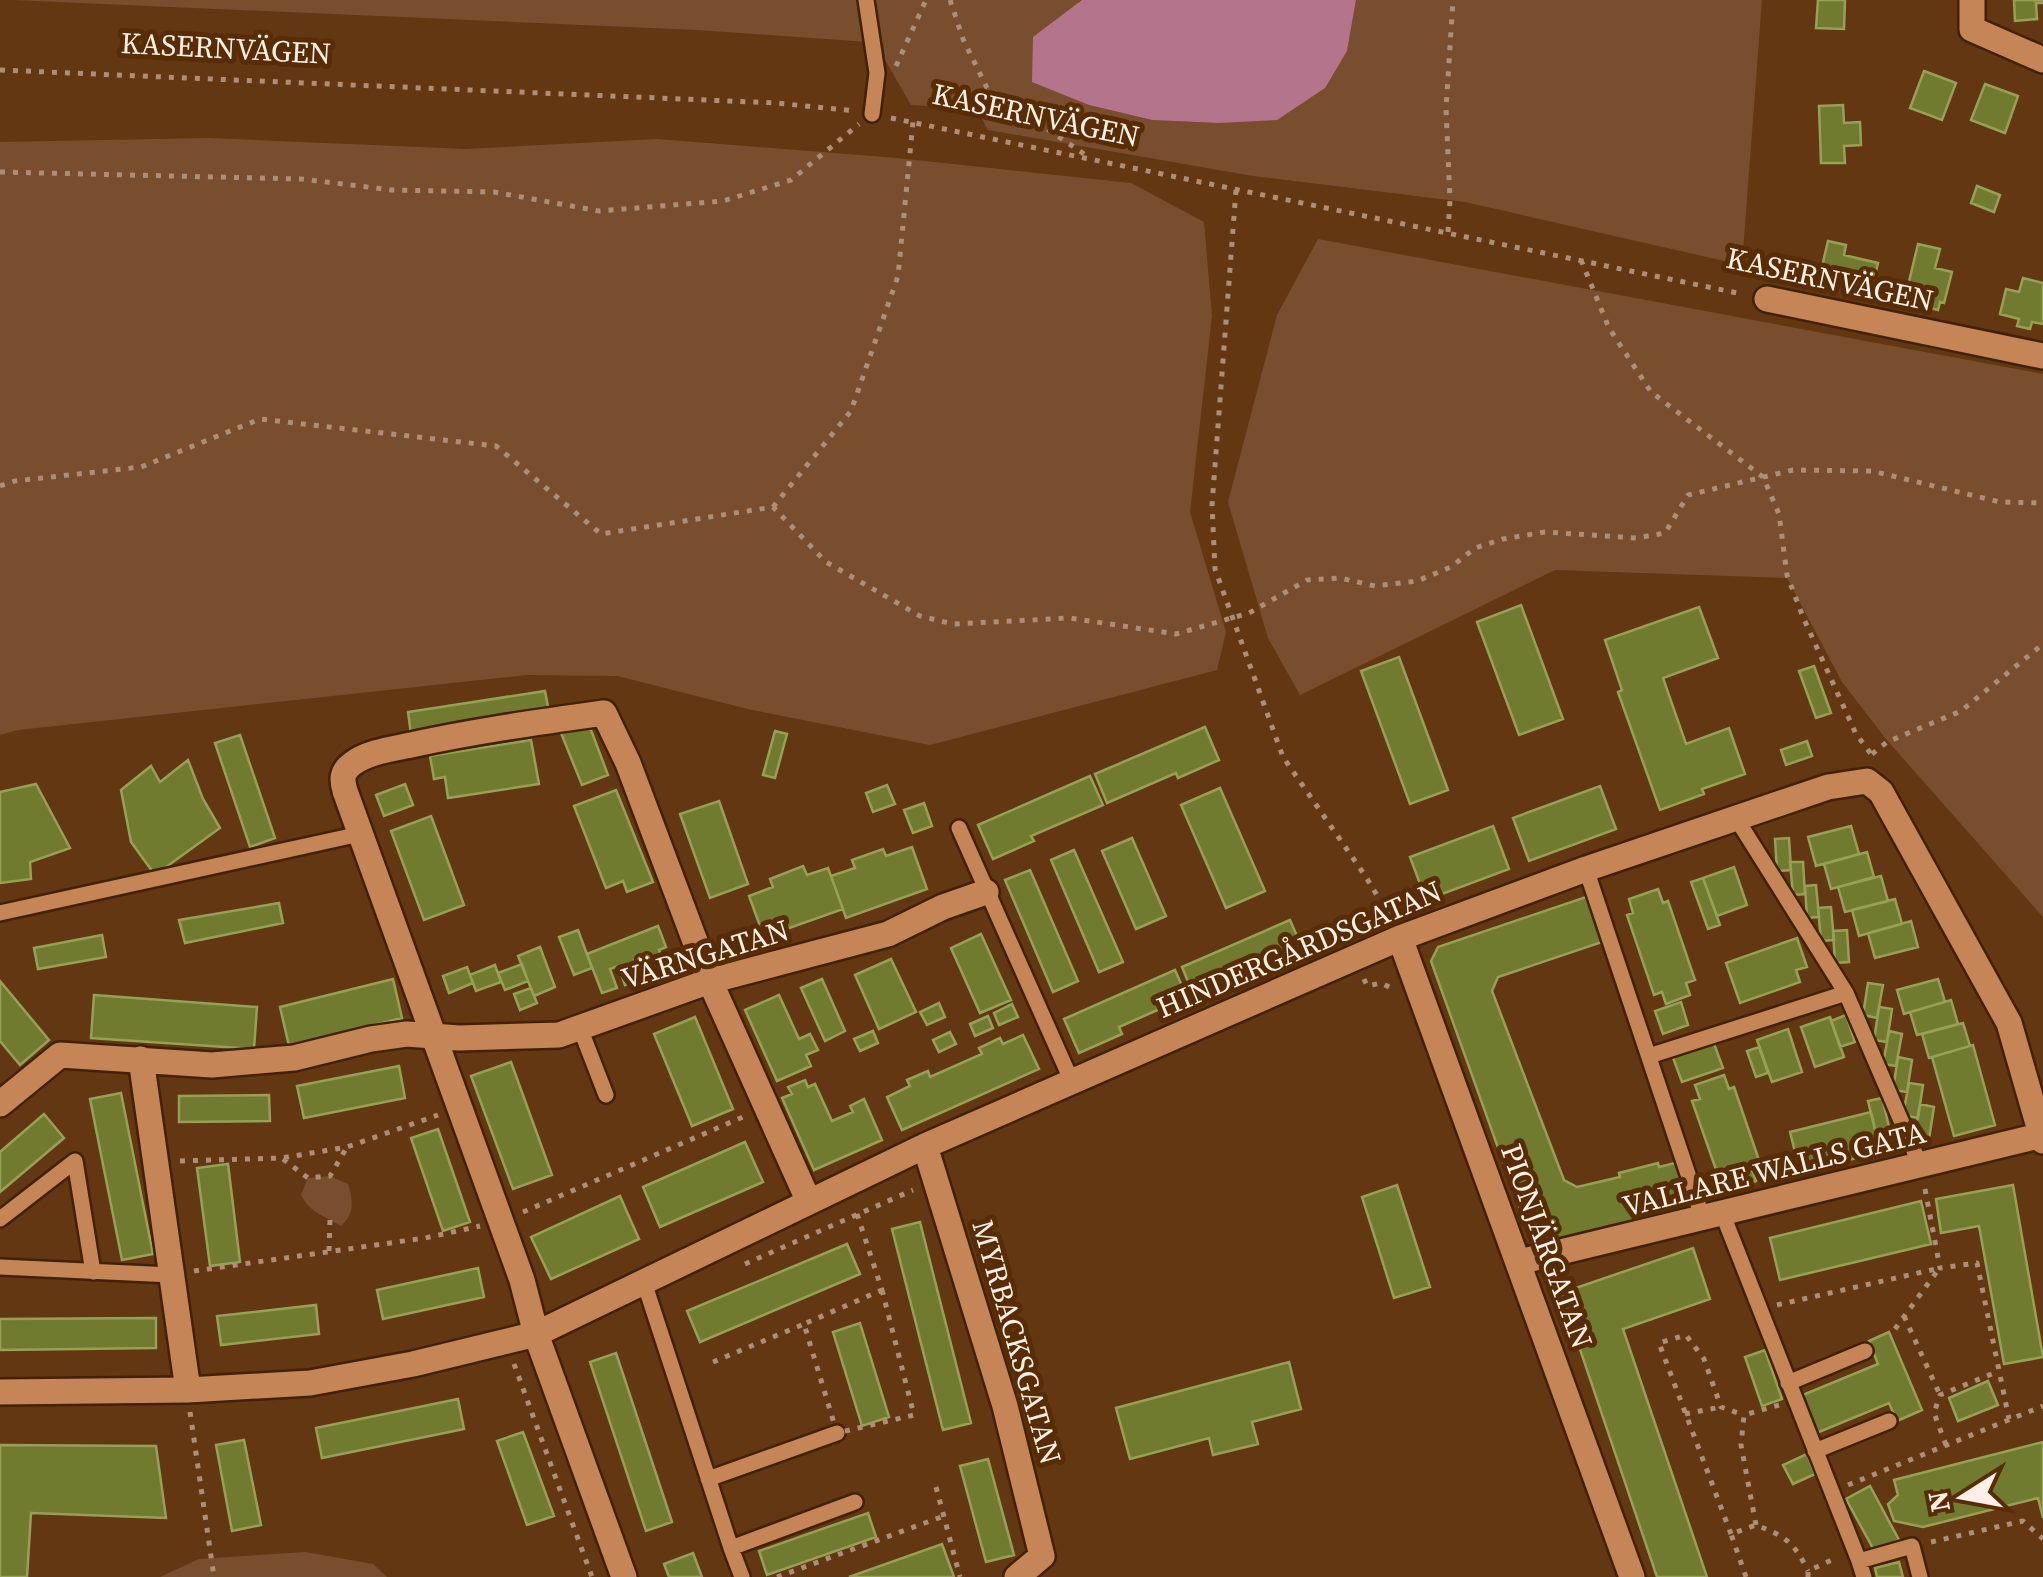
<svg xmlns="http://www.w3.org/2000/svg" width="2043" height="1577" font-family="'Source Serif 4',serif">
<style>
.green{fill:#794e2e}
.water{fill:#b4748c}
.building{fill:#717b2f;stroke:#97a156;stroke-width:2.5}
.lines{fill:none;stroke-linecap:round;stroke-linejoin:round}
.lane-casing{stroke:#412108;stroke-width:20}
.street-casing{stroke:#412108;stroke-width:30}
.path{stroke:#ad8e77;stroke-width:5;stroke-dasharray:5 8;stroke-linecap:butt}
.lane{stroke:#c58556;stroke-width:15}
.street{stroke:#c58556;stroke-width:25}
.labels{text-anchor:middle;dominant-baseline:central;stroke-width:10;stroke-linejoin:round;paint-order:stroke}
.street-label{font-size:30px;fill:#fff0e7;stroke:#582c05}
</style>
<rect width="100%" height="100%" fill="#643713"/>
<path class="green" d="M13,0H1082L1078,2L1089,105L1152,120L1218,123L1347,51L1356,0H1762L1742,265L1465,202L1253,176L988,130L977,109L911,105L885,60L883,43L698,30Z
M209,138L466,149L657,139L897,158L1131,183L1204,222L1212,316L1190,512L1226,632L1217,670L930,745L752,710L617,676L527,675L18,730L0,735V142Z
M1318,239L2043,374V917L1886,739L1842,682L1787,578L1555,570L1300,695L1268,638L1228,502L1277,315Z
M330,1176L348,1184C353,1200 355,1213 341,1226C325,1216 310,1213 301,1195L308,1178Z
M305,1552L373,1564L387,1577H160L199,1559Z"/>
<path class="water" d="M1082,0H1356L1347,51L1325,88L1277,120L1218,123L1152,120L1089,105L1032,82L1033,37Z"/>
<path class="building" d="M1818,0H1845L1844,29L1816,28Z
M2014,0H2043V3H2036L2037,19L2015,21Z
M1924,71L1956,83L1942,120L1910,108Z
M1985,84L2018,96L2005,133L1971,120Z
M1843,105L1844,123L1860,122L1861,145L1844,146L1845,163H1821L1819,106Z
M1977,186L2000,195L1994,212L1971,203Z
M1828,241L1846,245L1844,255L1878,263L1872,287L1868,286L1867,291L1855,288L1856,283L1820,275Z
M1918,244L1940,249L1935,268L1952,272L1944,303L1940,302L1938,310L1921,306L1923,298L1906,294Z
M2023,278L2043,283V324L2032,322L2030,329L2017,326L2019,319L2000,314L2006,289L2019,292Z
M1521,605L1563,719L1519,735L1477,622Z
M1699,607L1718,658L1663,678L1686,744L1729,728L1745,774L1702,789L1704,794L1660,810L1618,692L1622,690L1605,640Z
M1399,657L1448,790L1410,804L1361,671Z
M1814,666L1831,713L1816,718L1799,671Z
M545,691L549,712L411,734L408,712Z
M588,722L608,775L582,785L561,733Z
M1205,727L1219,760L1178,778L1176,773L1107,803L1095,774Z
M775,731L787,734L775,778L763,775Z
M240,735L275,838L250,847L215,743Z
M531,740L539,784L448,798L445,777L434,779L430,756Z
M1807,741L1812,756L1786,765L1781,750Z
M188,760L203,799L220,828L155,875L131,842L121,790L151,766L160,782Z
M1090,776L1103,805L1031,836L1034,841L993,859L978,825Z
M36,784L70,848L30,862L31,879L0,883V792Z
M405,784L413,805L384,816L376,795Z
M887,785L895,804L873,812L866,793Z
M1600,786L1616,829L1529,861L1513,818Z
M1220,788L1265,891L1226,908L1181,805Z
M616,790L653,882L627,892L623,881L606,888L574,806Z
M719,801L748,884L710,898L680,814Z
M924,803L932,826L913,833L904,810Z
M431,816L464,905L424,920L391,831Z
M1493,826L1509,869L1426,900L1410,857Z
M1851,826L1859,854L1816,866L1808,837Z
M1132,838L1166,916L1136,929L1102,851Z
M1789,838L1791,870L1777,871L1775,839Z
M912,847L927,889L846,918L831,876L855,868L852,860L883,849L886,856Z
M1074,850L1123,962L1099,972L1051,860Z
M1867,852L1874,877L1831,889L1824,864Z
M1790,862H1803L1805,894L1793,895Z
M803,866L807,875L828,868L843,909L764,937L749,896L773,887L770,879Z
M1734,867L1747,905L1717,916L1703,878Z
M1030,870L1078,981L1053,992L1005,880Z
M1881,876L1888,901L1845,912L1838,887Z
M1703,878L1720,925L1708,929L1691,882Z
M1816,885L1819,917L1807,918L1805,886Z
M1658,889L1663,903L1668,901L1695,980L1686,983L1690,995L1666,1004L1662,992L1654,995L1627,915L1633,913L1629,899Z
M1586,897L1602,942L1498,977L1492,991L1564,1180L1577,1187L1620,1177L1619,1173L1658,1163L1659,1167L1679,1162L1690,1206L1547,1242L1529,1234L1431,961L1438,947Z
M1895,899L1902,924L1859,936L1852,910Z
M279,903L283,923L185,943L179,920Z
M1831,907L1834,940L1821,941L1818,908Z
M1290,920L1304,952L1266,969L1264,963L1193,994L1182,967Z
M1911,921L1918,947L1875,958L1868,933Z
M658,926L666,947L659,950L666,969L650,975L643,956L634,960L641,978L625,985L618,966L610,969L617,988L602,993L587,954Z
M578,930L592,968L574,975L559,937Z
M1847,930L1849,962L1835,963L1833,931Z
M981,934L1011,1000L980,1013L951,948Z
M102,935L106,957L38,969L34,948Z
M1797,938L1807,967L1796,970L1800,982L1740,1003L1726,963Z
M540,947L555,987L534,996L518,956Z
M891,959L916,1012L879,1029L855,975Z
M522,964L528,981L505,990L498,973Z
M495,965L501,982L476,991L470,975Z
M467,967L473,983L449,993L443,976Z
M1175,970L1187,997L1119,1027L1122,1034L1079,1053L1064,1019Z
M393,979L402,1018L289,1046L280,1007Z
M822,979L845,1031L825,1041L801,988Z
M1938,979L1945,1002L1904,1014L1897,990Z
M0,981L49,1040L20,1065L0,1041Z
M1868,983L1883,985L1877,1018L1863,1015Z
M531,988L537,1003L520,1010L514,994Z
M94,995L257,1007L254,1049L91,1038Z
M779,995L799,1039L810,1034L818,1050L806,1055L811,1066L777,1081L745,1010Z
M1951,1000L1958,1024L1917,1035L1910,1012Z
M1681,1002L1688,1025L1663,1034L1655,1011Z
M939,1003L945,1017L927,1025L920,1012Z
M1012,1004L1018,1017L999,1025L994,1013Z
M1879,1007L1892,1009L1887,1042L1874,1040Z
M1846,1015L1855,1042L1840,1047L1831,1021Z
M988,1016L993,1028L975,1036L970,1024Z
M695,1017L733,1109L692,1126L654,1034Z
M1830,1017L1844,1057L1815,1067L1801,1027Z
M1963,1023L1970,1046L1929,1058L1922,1034Z
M1788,1029L1802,1072L1772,1082L1757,1040Z
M873,1031L878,1043L860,1051L854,1039Z
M1889,1031L1902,1034L1896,1066L1883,1064Z
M950,1032L956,1044L939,1052L933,1040Z
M1023,1035L1039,1069L902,1130L887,1097L910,1086L907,1080L928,1071L930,1077L982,1054L979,1048L1000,1038L1003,1044Z
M1713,1041L1723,1068L1682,1082L1672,1055Z
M1973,1045L1995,1125L1954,1136L1932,1057Z
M1759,1047L1768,1073L1756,1077L1747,1051Z
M1898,1057L1912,1060L1907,1092L1893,1090Z
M511,1062L552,1175L513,1189L471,1076Z
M399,1066L405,1098L304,1118L297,1086Z
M1724,1075L1729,1089L1734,1087L1761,1166L1752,1170L1756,1181L1731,1190L1727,1178L1720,1181L1692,1101L1700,1099L1695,1085Z
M805,1080L808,1087L815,1084L832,1121L853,1112L850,1106L864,1099L882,1140L814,1170L782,1098L792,1094L788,1087Z
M1909,1083L1923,1085L1918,1118L1903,1115Z
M121,1093L153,1254L122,1260L90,1099Z
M269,1095L270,1121L179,1122V1096Z
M1882,1098L1892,1139L1878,1142L1868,1101Z
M1920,1104L1934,1107L1929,1139L1914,1137Z
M1871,1112L1881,1152L1800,1172L1790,1132Z
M44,1114L64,1138L0,1192V1152Z
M438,1129L470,1222L443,1231L411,1138Z
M745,1142L763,1182L660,1227L643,1187Z
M228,1164L240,1262L210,1266L197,1168Z
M1397,1185L1430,1287L1394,1298L1362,1197Z
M2013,1185L2043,1357L2004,1364L1979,1226L1941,1233L1936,1199Z
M620,1196L639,1239L551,1279L531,1237Z
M1921,1201L1931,1244L1780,1280L1770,1238Z
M920,1222L971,1423L943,1430L892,1229Z
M847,1244L860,1274L700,1342L687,1311Z
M1693,1248L1710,1299L1623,1329L1707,1577H1657L1561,1293Z
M478,1268L484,1297L383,1319L377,1290Z
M316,1305L319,1334L221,1345L217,1316Z
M156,1318V1348L0,1350V1319Z
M860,1323L889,1417L862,1426L833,1332Z
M1889,1332L1922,1410L1897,1421L1889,1403L1814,1434L1798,1397L1878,1364L1869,1341Z
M1765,1350L1782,1399L1762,1406L1745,1357Z
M616,1353L672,1522L646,1531L590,1362Z
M1289,1362L1301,1409L1252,1422L1258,1444L1213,1455L1209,1438L1130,1459L1116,1408Z
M1988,1381L1998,1405L1958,1421L1949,1398Z
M458,1399L464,1429L322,1458L316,1428Z
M523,1432L554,1516L527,1525L497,1441Z
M244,1440L261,1525L232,1531L216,1445Z
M2043,1442V1518L2038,1498L1923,1527L1894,1521L1888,1504L1898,1495L1894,1480Z
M0,1445L156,1446L166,1518L31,1513L27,1577H0Z
M1807,1454L1815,1474L1793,1484L1783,1465Z
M988,1459L1014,1555L986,1562L960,1466Z
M1870,1486L1899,1540L1875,1552L1846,1499Z
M868,1513L876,1537L767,1575L759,1551Z
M942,1544L954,1577H849Z
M693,1553L702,1577H669L664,1564Z
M1899,1562L1903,1577H1877L1875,1568Z"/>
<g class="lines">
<defs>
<path id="lane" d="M866,0L877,73L872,114
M1736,818L1846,993L1921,1167
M959,828L1073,1084
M1586,869L1703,1219
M0,913L360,834
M580,1028L606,1095
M1649,1056L1846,993
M1723,1215L1859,1561
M0,1219L75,1161L93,1272
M0,1267L172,1275
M644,1282L731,1548
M1788,1383L1865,1351
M1815,1451L1889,1421
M708,1479L837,1433
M742,1577L731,1548L855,1502
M1864,1577L1859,1561L1912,1546L1920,1577"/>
<path id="street" d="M1972,0V29L2043,60
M1767,299L2043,356
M1400,938L1632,1577
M141,1059L188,1390
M0,1104L60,1055L212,1065L294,1058L371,1039L407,1034L459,1038L559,1035L710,981L888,934L943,907L986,892
M925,1146L1005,1406L1042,1556L1017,1577
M1519,1262L2043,1135
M0,1392L188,1390L310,1383L413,1364L536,1334L925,1146L1400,938L1586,869L1828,787L1867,781L1881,792L2009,1023L2043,1141
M624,1577L536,1334L522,1280L345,791C342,780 341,772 352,764C367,752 392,749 411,745C475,731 539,722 604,713L628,763L710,981L809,1202"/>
</defs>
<use href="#lane" class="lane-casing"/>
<use href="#street" class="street-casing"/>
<path class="path" d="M950,0L963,39L987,88L1087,156
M896,66L926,0
M0,70L776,103L856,111
M891,118L1742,294
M0,172L302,179L392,190L494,192L599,211L723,201L791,180L859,124
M1236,190L1212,505L1215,569L1283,757L1366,877L1390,917
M1448,232L1450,200L1446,109L1453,0
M1581,260L1609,328L1651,392L1763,477L1779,514L1787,575L1803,617L1856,734L1871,754
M0,486L15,481L141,467L260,419L496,446L601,534L773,507L826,562L920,616L953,624L1070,618L1176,634L1249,613L1307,580L1340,578L1375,586L1417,581L1451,567L1475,548L1503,539L1545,532L1636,538L1665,533L1688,495L1793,470L1872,471L2000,502L2043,503
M773,507L851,411L898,276L913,122
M1872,754L1887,742L1961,711L2043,644
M1346,936L1344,931L1387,911
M1364,979L1367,986L1381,983L1391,988
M283,1159L308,1178L330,1176L347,1147
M180,1161L282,1158L347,1147L438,1115
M1925,1189L1940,1268L1977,1263L2009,1419
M523,1212L743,1117
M857,1214L882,1290
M329,1251L330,1219
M745,1264L913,1190
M194,1271L425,1238L480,1226
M882,1290L914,1415L837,1433L804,1324Z
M1777,1305L1940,1268
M1904,1316L1940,1395
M1895,1329L1938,1270
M713,1362L804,1324
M514,1364L592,1577
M190,1412L214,1577
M1685,1414L1721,1407
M1946,1445L1934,1413L1940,1395L1999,1371
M1848,1485L2043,1406
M936,1487L960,1577
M1756,1525L1741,1445L1744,1415L1779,1405
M1731,1534L1659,1343L1686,1335L1704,1359L1721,1407L1744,1415
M1931,1542L2023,1521L2043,1539
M777,1577L944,1516
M1746,1577L1731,1534L1756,1525C1785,1536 1794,1542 1808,1571
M1808,1577V1571L1836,1558"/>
<use href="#lane" class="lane"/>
<use href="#street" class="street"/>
</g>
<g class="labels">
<g class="street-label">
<text transform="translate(226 48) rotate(3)">KASERNVÄGEN</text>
<text transform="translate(1036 115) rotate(12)">KASERNVÄGEN</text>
<text transform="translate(1830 279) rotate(12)">KASERNVÄGEN</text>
<text transform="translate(1299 949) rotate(-23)">HINDERGÅRDSGATAN</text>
<text transform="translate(705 954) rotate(-17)">VÄRNGATAN</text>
<text transform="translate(1774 1169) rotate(-14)">VALLARE WALLS GATA</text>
<text transform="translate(1547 1246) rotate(70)">PIONJÄRGATAN</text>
<text transform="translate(1017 1342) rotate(74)">MYRBACKSGATAN</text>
</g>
</g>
<g transform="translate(1963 1497) rotate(259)" stroke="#582c05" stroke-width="8" paint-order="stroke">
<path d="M0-8L18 38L0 25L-18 38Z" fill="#fff0e7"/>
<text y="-15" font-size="28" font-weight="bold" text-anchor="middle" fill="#fff0e7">N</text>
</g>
</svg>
